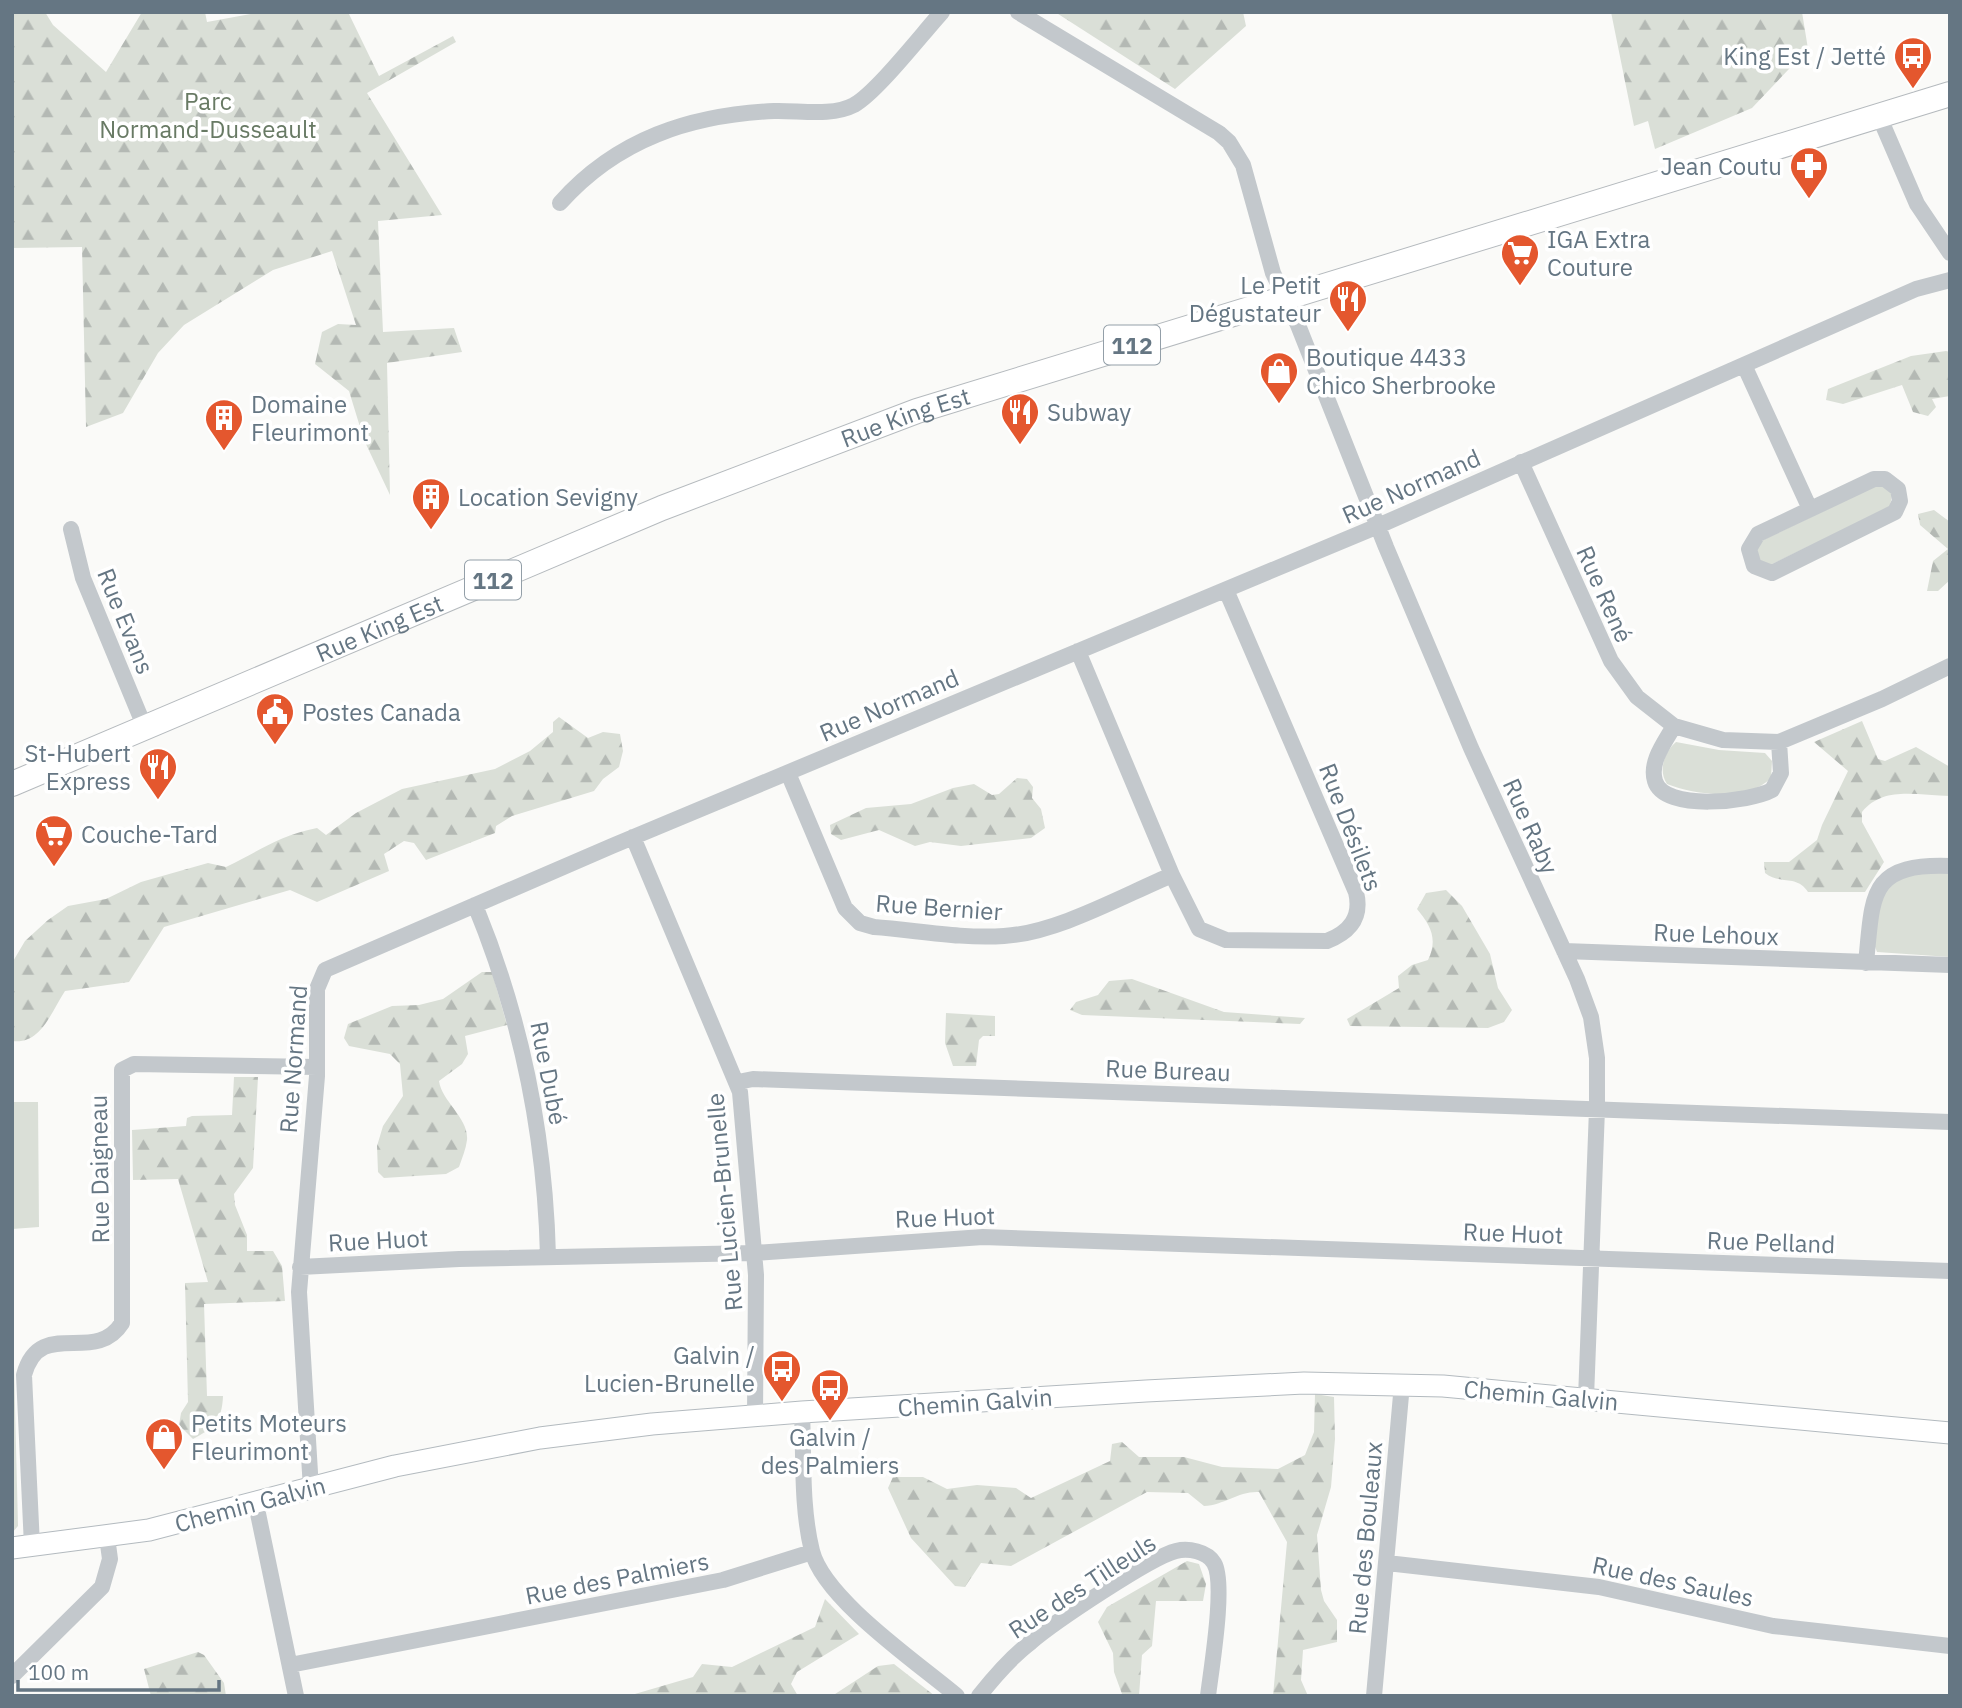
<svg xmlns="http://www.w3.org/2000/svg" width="1962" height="1708" font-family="'IBM Plex Sans',sans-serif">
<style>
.green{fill:#dadfd7}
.forest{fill:url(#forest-firs)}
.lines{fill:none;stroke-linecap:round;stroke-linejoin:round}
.secondary-casing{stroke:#b3babf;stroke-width:23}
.primary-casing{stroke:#b5babe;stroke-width:26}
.street{stroke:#c3c8cc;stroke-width:16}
.secondary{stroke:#fff;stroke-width:21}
.primary{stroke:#fff;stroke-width:24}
.labels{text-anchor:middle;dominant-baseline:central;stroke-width:7;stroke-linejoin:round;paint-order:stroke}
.shield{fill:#fff;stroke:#939fa8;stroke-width:2}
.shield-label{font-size:23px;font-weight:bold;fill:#657683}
.poi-label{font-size:24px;fill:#657683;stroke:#fff;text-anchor:start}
.park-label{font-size:24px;fill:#687a64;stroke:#fff}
.street-label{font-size:24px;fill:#657683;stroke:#fff}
</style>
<defs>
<pattern id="forest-firs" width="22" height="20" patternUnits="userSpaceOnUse" patternTransform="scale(1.75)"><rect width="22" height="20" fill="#dadfd7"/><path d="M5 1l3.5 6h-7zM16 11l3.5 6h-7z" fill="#b4b9b4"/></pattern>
</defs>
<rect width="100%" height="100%" fill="#fafaf8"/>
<path class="green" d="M1884,485L1892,494L1890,507L1770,565L1757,560L1756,545L1763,540L1876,486Z
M1676,742L1719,750L1765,753L1772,761L1771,778C1748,802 1695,795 1667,784C1658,771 1664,752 1676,742Z
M1950,871V957L1877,952L1874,944C1884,879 1882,876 1950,871Z
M12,1102H38L39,1227L12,1229Z
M12,1286L18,1526L12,1533Z"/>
<path class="forest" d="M12,12H45L53,25L106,72L142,12H205L207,22L262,12H348L379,76L453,36L456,42L367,93L442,215L378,221L383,332L454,328L462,352L387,363L390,495L364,440L349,391L315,364L322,332L338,324L356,325L332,251L273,270L184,325L158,353L123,413L86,427L82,247L12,248Z
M1055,12H1243L1246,26L1175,89Z
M1611,12H1802L1808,49L1752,108L1655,149L1648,121L1634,126Z
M1946,351L1950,352V396L1932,399L1936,407L1928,416L1913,412L1902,385L1843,404L1826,400L1828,389L1911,356Z
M1934,510L1950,522V580L1938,591H1927L1933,561L1948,549L1920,525L1918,514Z
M559,717L588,738L603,732L620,734L623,751L619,767L603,779L594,791L512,816L496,826L495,833L426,860L414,843L404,841L384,854L389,871L317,902L290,890L164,927L129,982L65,991C51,1012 41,1045 12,1041V963L25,941L48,920L68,906L106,899L141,882L208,863L226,867C260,851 277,836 317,828L326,835L356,813L402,789L495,769L530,751L553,732V722Z
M1862,721L1878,759L1885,761L1916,747L1950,767V796C1918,796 1884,785 1862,812V822L1884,862L1865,892H1808C1797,874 1779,885 1765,873L1764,862H1789L1817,840L1822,825L1848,771L1814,742Z
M1017,778L1027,779L1033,787L1032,798L1041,809L1045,828L1031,838L961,846L930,842L915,846L879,830L841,840L831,834L830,825L866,808L911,804L953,788L974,784L992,795L999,794Z
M1446,890L1462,906L1490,954L1498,988L1512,1010L1504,1022L1488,1028L1350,1026L1347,1019L1399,988L1398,976L1412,965L1428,960C1438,939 1431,926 1417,909L1426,893Z
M482,972H492L507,1025L465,1036L468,1054L462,1064L439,1081C442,1102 469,1118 467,1140C466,1149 462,1158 459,1167L446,1174L384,1178L378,1172L377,1146L383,1126L403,1096L400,1064L390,1054L349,1046L344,1038L348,1024L392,1006L419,1005L443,999Z
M1132,979L1224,1012L1305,1018L1300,1024L1082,1015L1070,1010L1076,1002L1098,995L1109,981Z
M946,1013L995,1016V1036H983L979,1040L976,1066H953L945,1043Z
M234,1077H258L253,1168L234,1194L235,1205L247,1235V1251H273L282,1266L285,1301L204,1304L207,1396H223C222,1421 214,1428 193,1439L179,1425L181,1413L188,1402L185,1283L208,1282L178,1179L133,1180L132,1130L186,1126L187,1118L192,1116L232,1115Z
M1315,1394L1334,1397L1335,1439L1331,1487L1317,1535L1321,1590L1324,1601L1337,1620V1642L1303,1650L1301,1680L1308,1696H1273L1287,1542L1259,1492C1238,1491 1225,1505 1204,1506L1188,1493L1147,1492L1011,1566L981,1563L965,1587L955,1586L911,1538L888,1488L893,1477H923L947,1489L977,1485L1016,1488L1031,1498L1110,1461L1112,1444L1122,1442L1139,1457H1184L1222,1467L1278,1469L1305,1455L1314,1432Z
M1187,1561L1199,1564L1206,1584L1203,1601H1156L1152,1646L1142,1655L1139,1696L1122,1694L1114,1672L1113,1653L1098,1622L1107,1607Z
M825,1599L859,1634L797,1672L791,1684L798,1696H628L693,1677L702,1664L732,1667L815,1627Z
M198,1652L204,1655L224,1683L226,1696H151L144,1669Z
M894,1664L935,1696H832L878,1666Z"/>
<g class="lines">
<defs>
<path id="secondary" d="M12,1548L149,1530L395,1466L540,1438L652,1424L802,1412L1146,1391L1304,1383L1443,1386L1950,1433"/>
<g id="primary">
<path id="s1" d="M12,784L662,508L917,411L1950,94"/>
</g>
</defs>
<use href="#secondary" class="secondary-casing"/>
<use href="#primary" class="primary-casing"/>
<path class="street" d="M1018,12L1219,133L1229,142L1243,165L1273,273L1298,325L1386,547L1471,748L1577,979L1591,1017L1597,1058V1109L1586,1398
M1879,116L1917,204L1950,253
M560,203C617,139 690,115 774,111C798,110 831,117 854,105C877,92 922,34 942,12
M1744,365L1810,509
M1521,462L1611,661L1637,697L1674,726L1723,740L1779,742L1882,699L1950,666
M1874,479H1885L1898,489L1900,501L1895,512L1772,573L1754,566L1749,549L1758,534Z
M71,529L83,578L145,728
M1078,651L1172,875L1199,929L1226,940L1327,941C1350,932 1362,917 1356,892L1226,590
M1674,726C1665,742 1649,762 1655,781C1664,812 1750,802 1772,790L1781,773L1779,742
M788,773L845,908L860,923L874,927C916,930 961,939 1004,936C1057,933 1122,896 1172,875
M633,837L740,1092L756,1275L755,1416
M475,905C521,1017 545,1134 548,1256
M1564,951L1950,965
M1866,963C1873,895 1868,863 1950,866
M738,1082L753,1079L1950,1122
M300,1267L459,1259L754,1253L983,1237L1950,1271
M802,1412C804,1457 801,1507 812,1551C824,1599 918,1663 957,1696
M311,1489L299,1292L317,1076V989L325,970L612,846L1378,526L1916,289L1950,280
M256,1504L296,1696
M32,1546L24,1375C40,1316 95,1366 122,1323V1070L134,1064L317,1067
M1387,1563L1599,1587L1773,1626L1950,1646
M290,1665L723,1580L812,1552
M12,1676L102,1587L110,1559L107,1537
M979,1696C994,1677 1011,1657 1031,1642C1053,1623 1151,1557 1176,1551C1188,1548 1207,1551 1214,1563C1226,1583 1211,1670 1208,1696
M1374,1696L1402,1384"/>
<use href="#secondary" class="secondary"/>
<use href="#primary" class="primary"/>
</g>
<defs>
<symbol id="bus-pin" viewBox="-11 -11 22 30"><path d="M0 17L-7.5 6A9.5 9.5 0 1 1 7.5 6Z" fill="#e4572e" stroke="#fff"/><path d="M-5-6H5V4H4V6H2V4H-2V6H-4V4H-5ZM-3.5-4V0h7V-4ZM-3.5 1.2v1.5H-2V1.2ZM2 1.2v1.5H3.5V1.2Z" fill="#fff"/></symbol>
<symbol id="pharmacy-pin" viewBox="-11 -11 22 30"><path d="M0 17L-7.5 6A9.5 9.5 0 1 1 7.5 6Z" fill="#e4572e" stroke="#fff"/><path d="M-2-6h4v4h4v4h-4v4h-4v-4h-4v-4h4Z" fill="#fff"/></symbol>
<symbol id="supermarket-pin" viewBox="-11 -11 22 30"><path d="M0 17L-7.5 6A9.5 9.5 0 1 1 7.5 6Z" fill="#e4572e" stroke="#fff"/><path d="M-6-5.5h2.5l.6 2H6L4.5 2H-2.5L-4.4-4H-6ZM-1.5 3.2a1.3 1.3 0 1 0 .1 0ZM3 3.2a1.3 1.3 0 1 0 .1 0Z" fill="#fff"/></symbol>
<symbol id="restaurant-pin" viewBox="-11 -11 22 30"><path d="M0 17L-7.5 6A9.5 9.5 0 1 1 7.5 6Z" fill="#e4572e" stroke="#fff"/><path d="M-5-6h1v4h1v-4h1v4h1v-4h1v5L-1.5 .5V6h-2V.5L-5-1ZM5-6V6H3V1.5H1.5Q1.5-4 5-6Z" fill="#fff"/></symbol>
<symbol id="shop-pin" viewBox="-11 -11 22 30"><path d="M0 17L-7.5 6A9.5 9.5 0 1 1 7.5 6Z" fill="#e4572e" stroke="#fff"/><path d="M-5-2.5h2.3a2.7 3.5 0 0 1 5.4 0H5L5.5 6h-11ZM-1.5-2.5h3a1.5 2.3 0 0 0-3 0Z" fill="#fff"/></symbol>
<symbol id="building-pin" viewBox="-11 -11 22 30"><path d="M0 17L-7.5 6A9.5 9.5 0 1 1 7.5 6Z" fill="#e4572e" stroke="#fff"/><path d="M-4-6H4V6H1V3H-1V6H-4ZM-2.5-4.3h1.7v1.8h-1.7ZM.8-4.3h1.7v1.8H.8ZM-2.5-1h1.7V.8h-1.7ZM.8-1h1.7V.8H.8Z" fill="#fff"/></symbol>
<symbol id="civic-pin" viewBox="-11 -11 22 30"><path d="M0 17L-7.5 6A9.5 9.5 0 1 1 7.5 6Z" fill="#e4572e" stroke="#fff"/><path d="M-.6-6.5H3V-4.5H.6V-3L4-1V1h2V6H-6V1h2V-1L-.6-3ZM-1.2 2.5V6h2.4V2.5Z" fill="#fff"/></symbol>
</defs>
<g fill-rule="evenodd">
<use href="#bus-pin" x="1891" y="34" width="44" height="60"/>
<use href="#pharmacy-pin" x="1787" y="144" width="44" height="60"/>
<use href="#supermarket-pin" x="1498" y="231" width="44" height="60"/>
<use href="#restaurant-pin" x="1326" y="277" width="44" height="60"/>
<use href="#shop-pin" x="1257" y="349" width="44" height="60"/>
<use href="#restaurant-pin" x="998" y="390" width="44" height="60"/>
<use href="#building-pin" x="202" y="396" width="44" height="60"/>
<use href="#building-pin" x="409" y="475" width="44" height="60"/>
<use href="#civic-pin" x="253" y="690" width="44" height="60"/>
<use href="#restaurant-pin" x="136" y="745" width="44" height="60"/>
<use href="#supermarket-pin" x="32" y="812" width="44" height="60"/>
<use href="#bus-pin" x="760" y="1347" width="44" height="60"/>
<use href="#bus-pin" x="808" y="1366" width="44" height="60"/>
<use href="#shop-pin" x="142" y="1415" width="44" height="60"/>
</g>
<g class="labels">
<g class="shield">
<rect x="1104" y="325.5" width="56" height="39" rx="5"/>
<rect x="465" y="560.5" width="56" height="39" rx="5"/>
</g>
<g class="shield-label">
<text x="1132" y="345">112</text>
<text x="493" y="580">112</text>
</g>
<g class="poi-label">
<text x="1886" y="56" text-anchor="end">King Est / Jetté</text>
<text x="1782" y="166" text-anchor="end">Jean Coutu</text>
<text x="1547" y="239">IGA Extra<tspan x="1547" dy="28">Couture</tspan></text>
<text x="1321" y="285" text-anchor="end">Le Petit<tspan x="1321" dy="28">Dégustateur</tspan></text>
<text x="1306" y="357">Boutique 4433<tspan x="1306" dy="28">Chico Sherbrooke</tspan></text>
<text x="251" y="404">Domaine<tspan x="251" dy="28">Fleurimont</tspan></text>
<text x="1047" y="412">Subway</text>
<text x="458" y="497">Location Sevigny</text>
<text x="302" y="712">Postes Canada</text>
<text x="131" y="753" text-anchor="end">St-Hubert<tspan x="131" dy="28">Express</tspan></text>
<text x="81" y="834">Couche-Tard</text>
<text x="755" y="1355" text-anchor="end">Galvin /<tspan x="755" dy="28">Lucien-Brunelle</tspan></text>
<text x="191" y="1423">Petits Moteurs<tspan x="191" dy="28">Fleurimont</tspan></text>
<text x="830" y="1437" text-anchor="middle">Galvin /<tspan x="830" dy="28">des Palmiers</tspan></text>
</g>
<g class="park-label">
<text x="208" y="101">Parc<tspan x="208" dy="28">Normand-Dusseault</tspan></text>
</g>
<g class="street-label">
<text stroke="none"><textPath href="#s1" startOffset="966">Rue King Est</textPath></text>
<text transform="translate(1411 486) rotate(-24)">Rue Normand</text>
<text transform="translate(1605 594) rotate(66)">Rue René</text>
<text transform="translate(126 621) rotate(68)">Rue Evans</text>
<text stroke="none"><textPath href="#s1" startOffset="399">Rue King Est</textPath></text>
<text transform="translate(889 705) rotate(-23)">Rue Normand</text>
<text transform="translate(1531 826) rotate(66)">Rue Raby</text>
<text transform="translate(1351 827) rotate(69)">Rue Désilets</text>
<text transform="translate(939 907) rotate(4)">Rue Bernier</text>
<text transform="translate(1716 934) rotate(2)">Rue Lehoux</text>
<text transform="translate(293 1059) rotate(-86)">Rue Normand</text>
<text transform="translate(1168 1070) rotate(2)">Rue Bureau</text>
<text transform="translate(549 1073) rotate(79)">Rue Dubé</text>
<text transform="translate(99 1169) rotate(-91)">Rue Daigneau</text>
<text transform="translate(724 1202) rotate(-95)">Rue Lucien-Brunelle</text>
<text transform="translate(945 1217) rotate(-2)">Rue Huot</text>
<text transform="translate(1513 1233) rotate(2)">Rue Huot</text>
<text transform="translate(378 1240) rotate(-3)">Rue Huot</text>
<text transform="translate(1771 1242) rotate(2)">Rue Pelland</text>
<text transform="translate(1541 1395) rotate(5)">Chemin Galvin</text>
<text transform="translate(975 1402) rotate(-4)">Chemin Galvin</text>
<text transform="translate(250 1504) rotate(-15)">Chemin Galvin</text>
<text transform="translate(1365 1538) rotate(-85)">Rue des Bouleaux</text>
<text transform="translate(617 1578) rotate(-11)">Rue des Palmiers</text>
<text transform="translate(1673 1581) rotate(12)">Rue des Saules</text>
<text transform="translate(1082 1586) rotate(-33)">Rue des Tilleuls</text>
</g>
</g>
<rect width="1962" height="1708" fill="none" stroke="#657683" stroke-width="28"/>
<path d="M18 1680v10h201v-10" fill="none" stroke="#657683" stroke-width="3.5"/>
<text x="28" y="1680" font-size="21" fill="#657683" stroke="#ffffff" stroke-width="5" paint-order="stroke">100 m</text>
</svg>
